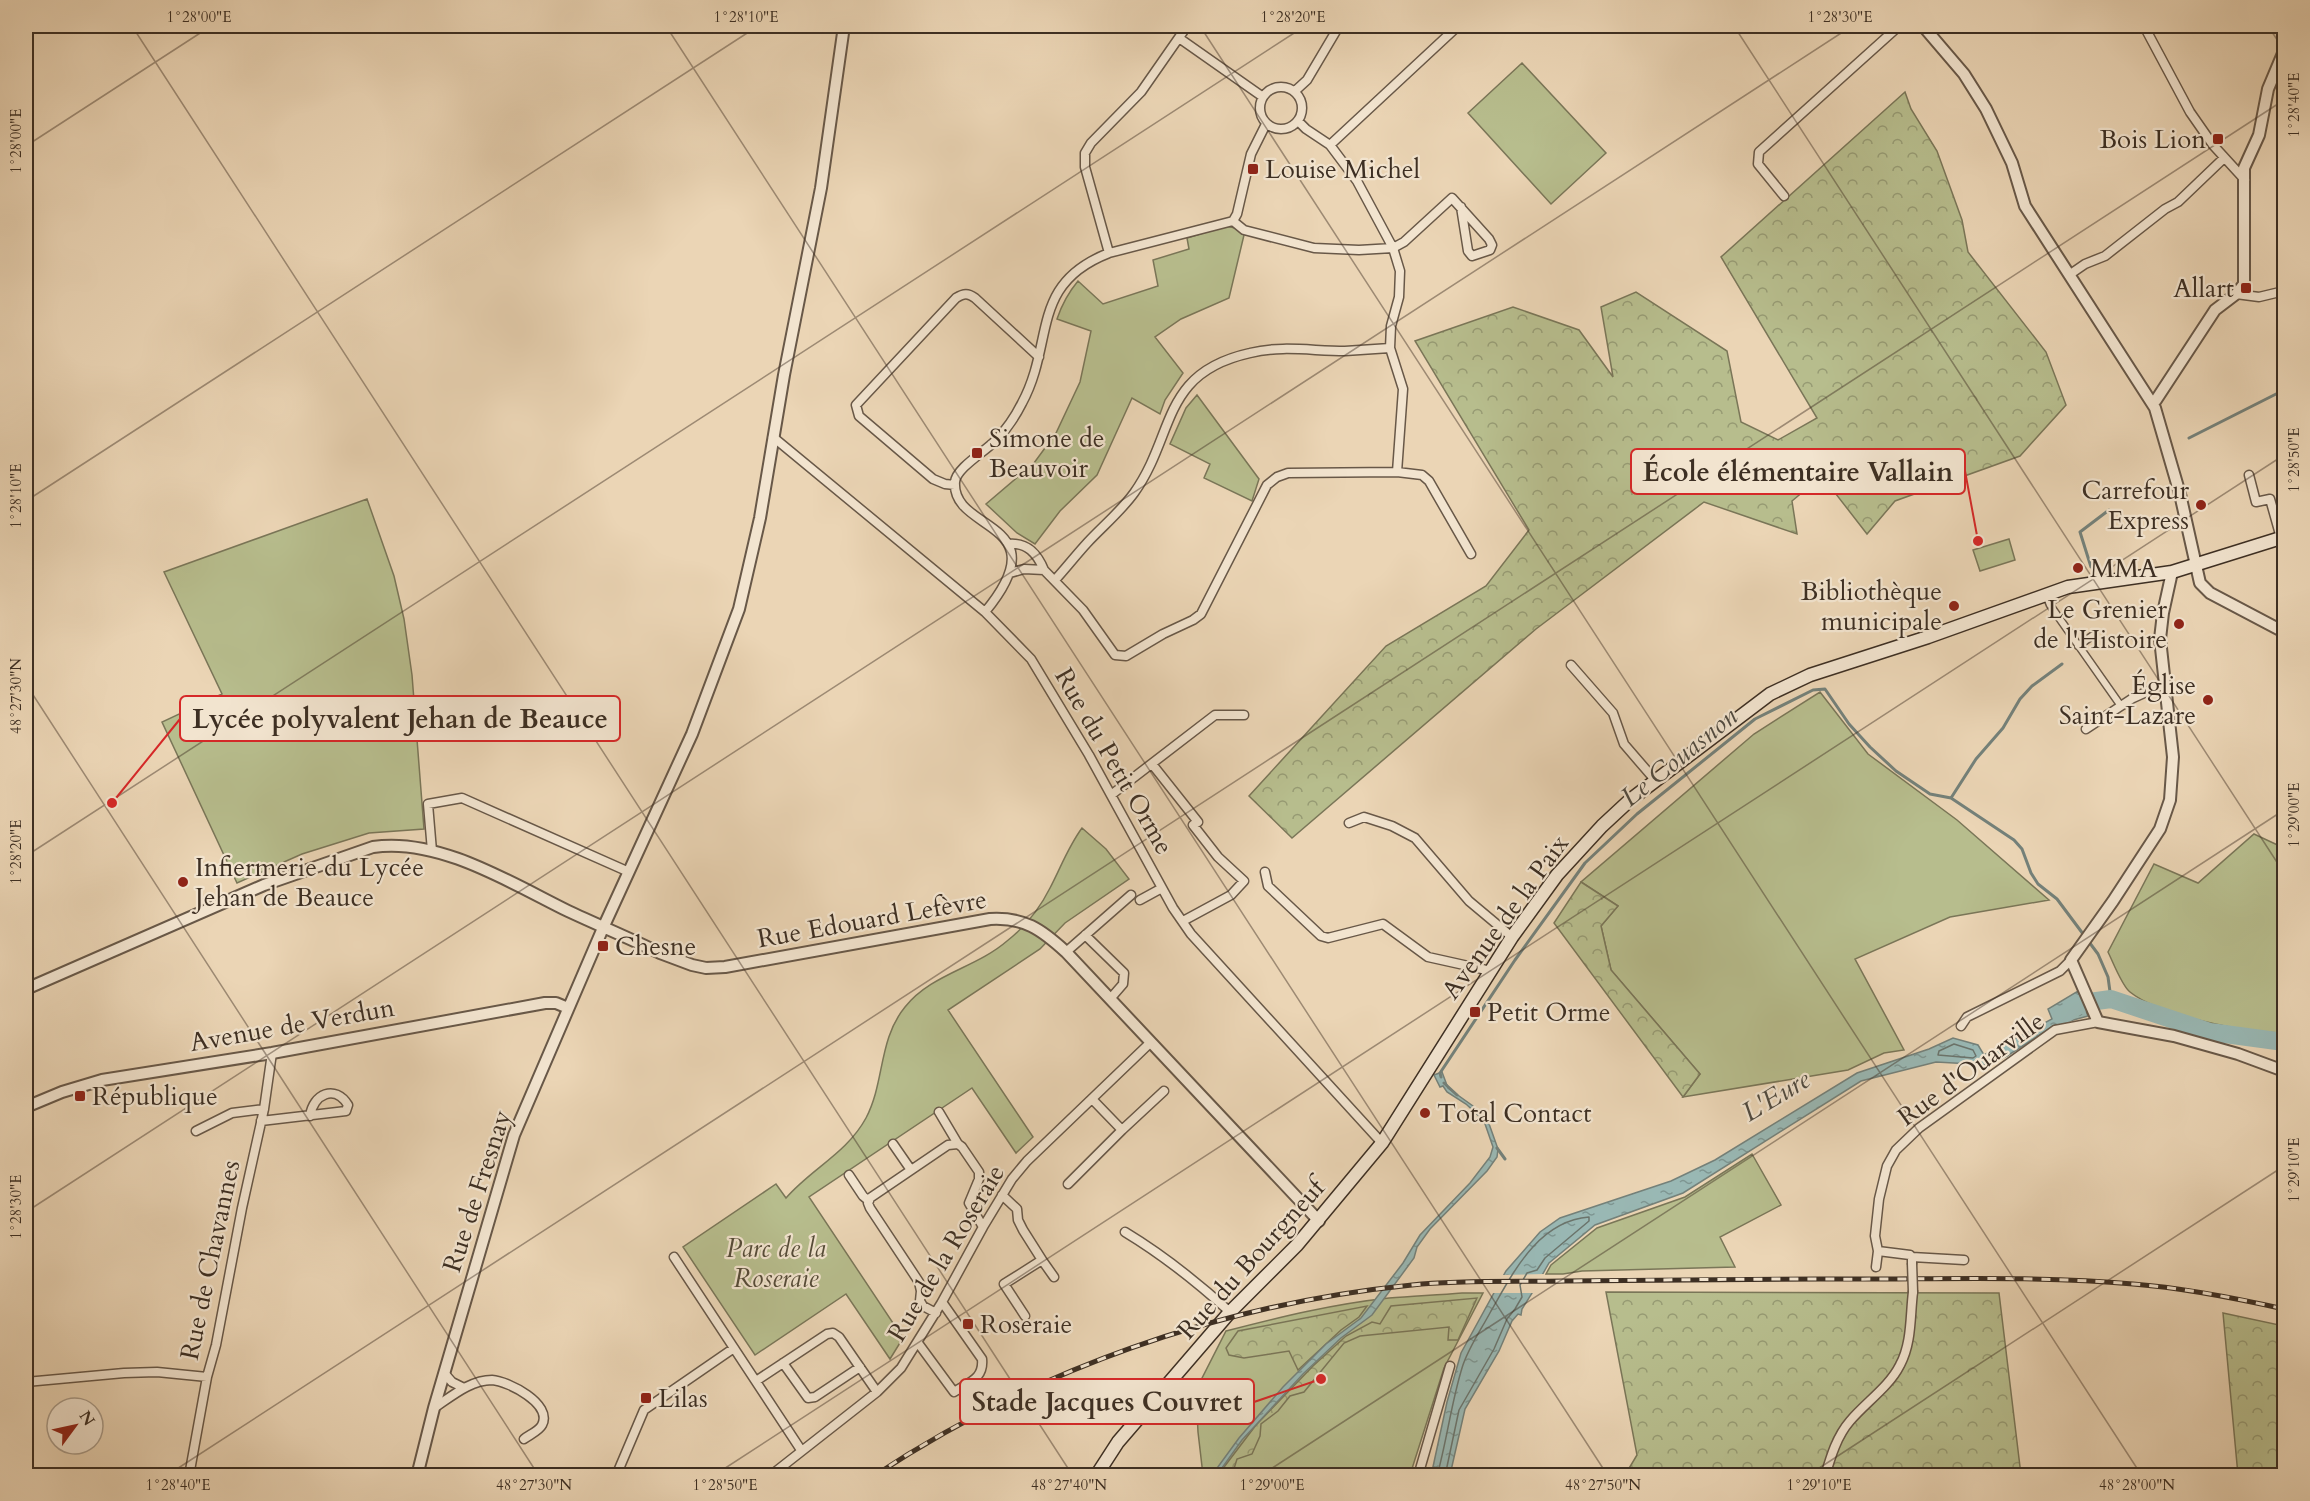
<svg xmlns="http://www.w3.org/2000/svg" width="2310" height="1501" font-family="Cardo,serif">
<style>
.green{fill:#b7bd8d;stroke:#7a7658;stroke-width:1.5}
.forest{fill:url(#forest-crowns);stroke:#7a7658;stroke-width:1.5}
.water{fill:url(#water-ripples);stroke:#74817a;stroke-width:1.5}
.pier{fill:#ebd5b5}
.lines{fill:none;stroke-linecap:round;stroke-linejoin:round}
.shore{stroke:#6b746c;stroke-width:1.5}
.stream{stroke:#74817a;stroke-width:3}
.river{stroke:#99b8b4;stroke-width:18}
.pedestrian-casing{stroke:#685848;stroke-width:9}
.minor-casing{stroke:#685848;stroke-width:11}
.tertiary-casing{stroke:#685848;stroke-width:14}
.secondary-casing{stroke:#3d2f23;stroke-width:15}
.pedestrian{stroke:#f2e4cf;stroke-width:6}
.minor{stroke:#f2e4cf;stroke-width:8}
.tertiary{stroke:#f2e4cf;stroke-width:10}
.secondary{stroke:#f2e4cf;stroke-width:12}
.rail-casing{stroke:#3d2f23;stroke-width:5}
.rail{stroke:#f2e4cf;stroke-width:3;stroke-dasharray:9;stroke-linecap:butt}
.minor-bridge-casing{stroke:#685848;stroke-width:11;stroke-linecap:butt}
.minor-bridge{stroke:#f2e4cf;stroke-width:8}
.ticks{fill:none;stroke:#3d2f23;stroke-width:1.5;stroke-opacity:0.45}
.poi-dot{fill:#8f2418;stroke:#f2e4cf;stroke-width:2}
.labels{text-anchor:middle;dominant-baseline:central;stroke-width:4.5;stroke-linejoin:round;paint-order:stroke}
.poi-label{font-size:26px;fill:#3d2f23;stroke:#f2e4cf;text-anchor:start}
.street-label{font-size:26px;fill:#3d2f23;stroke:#f2e4cf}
.park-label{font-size:26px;font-style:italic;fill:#554b38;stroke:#f2e4cf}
.water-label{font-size:27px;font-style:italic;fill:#4f4a40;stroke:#f2e4cf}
.leader{fill:none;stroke:#d62828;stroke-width:2}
.callout-dot{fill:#d62828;stroke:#f2e4cf;stroke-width:2}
.callout{fill:#f2e4cf;stroke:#d62828;stroke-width:2}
.callout-label{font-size:27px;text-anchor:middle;font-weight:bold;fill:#3d2f23}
.neatline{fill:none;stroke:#3d2f23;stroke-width:2}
.ticks-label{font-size:15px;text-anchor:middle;fill:#3d2f23}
</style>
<defs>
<pattern id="forest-crowns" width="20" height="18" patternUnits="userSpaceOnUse" patternTransform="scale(1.5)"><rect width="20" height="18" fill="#b7bd8d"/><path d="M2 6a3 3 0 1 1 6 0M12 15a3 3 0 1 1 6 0" fill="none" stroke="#969a73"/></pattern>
<pattern id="water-ripples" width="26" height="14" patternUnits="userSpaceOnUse" patternTransform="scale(1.5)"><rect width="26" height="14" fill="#99b8b4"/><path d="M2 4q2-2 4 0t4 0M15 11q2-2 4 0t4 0" fill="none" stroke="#7e9692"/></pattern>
</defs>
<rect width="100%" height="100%" fill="#ebd5b5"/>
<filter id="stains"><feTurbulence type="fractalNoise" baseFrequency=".00333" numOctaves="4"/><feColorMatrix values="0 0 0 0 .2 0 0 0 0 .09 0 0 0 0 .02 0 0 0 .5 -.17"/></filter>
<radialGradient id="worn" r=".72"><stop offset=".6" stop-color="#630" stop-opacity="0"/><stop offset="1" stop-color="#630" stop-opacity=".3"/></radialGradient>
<path class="green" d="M1522,63L1606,153L1551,204L1468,113Z
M1226,226L1235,228L1244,235L1229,298L1181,319L1155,337L1183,373L1165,400L1160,414L1132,398L1097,475L1060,511L1035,544L1017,533L986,504L1034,463L1056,433L1080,382L1091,331L1057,319C1062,304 1068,293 1078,281L1103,304L1158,286L1153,260L1189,249L1187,238Z
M1197,395L1259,479L1252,501L1204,478L1210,464L1170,444L1186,408Z
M367,499L394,576L404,619L412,675L424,829L369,833L302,854L237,883L162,722L222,694L164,572Z
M2009,539L2015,560L1980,571L1973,550Z
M1820,692L1868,754L1957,820L2049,900L1950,917L1855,959L1904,1050L1884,1053L1848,1070L1683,1097L1700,1074L1611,970L1601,926L1618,906L1581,882L1754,734Z
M1082,828L1106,849L1129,879L1065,923L1040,949L948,1010L1033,1137L1016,1153L972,1088L809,1197L903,1338L890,1359L846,1294L755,1355L683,1247L776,1184L786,1198C811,1169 847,1153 866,1118C885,1082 878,1040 905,1007C931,974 976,968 1007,941C1025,927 1040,908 1050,888C1061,867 1068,847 1082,828Z
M2254,834L2284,848V1033C2247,1033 2160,1016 2130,992C2122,986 2113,962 2108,952L2154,864L2198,883Z
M1752,1154L1781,1205L1720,1237L1735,1267L1582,1271L1563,1274H1546L1551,1265L1597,1228L1685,1197Z
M1462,1293H1483L1444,1368L1410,1475H1203L1198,1432L1196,1390L1226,1331C1280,1317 1333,1304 1389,1298C1413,1296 1438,1295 1462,1293Z"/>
<path class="forest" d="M1905,92L1911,109L1937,151L1962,220L1968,252L2046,352L2066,405L2020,456L1895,501L1867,534L1822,476L1792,501L1797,534L1704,502L1536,629L1292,838L1249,796L1386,646L1486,586L1529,530L1415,341L1513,307L1579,330L1613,377L1601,307L1636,292L1727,351L1741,422L1778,440L1817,418L1721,257Z
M1581,882L1618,906L1601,926L1611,970L1700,1074L1683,1097L1554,923Z
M1606,1292L1999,1293L2021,1475H1625L1637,1455Z
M1477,1298L1458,1340H1448L1449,1327L1360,1336L1344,1343L1304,1392L1290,1396L1278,1411L1261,1424L1260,1436L1252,1454L1237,1459L1232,1475H1218L1256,1425L1313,1366L1346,1336L1372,1322L1380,1324L1391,1306Z
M1367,1306L1359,1317L1341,1330L1298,1370L1289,1351L1244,1358L1229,1355L1226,1348L1238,1331Z
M2223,1313L2284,1326V1475H2238Z"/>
<path class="water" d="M2078,991L2088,1016L2055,1025L2007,1056L1989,1065L1936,1062L1861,1081L1683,1193L1595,1225L1549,1263L1541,1277H1531L1524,1289L1534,1290L1522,1309L1521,1315L1518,1314L1512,1321L1499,1351L1465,1409L1450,1475L1431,1476L1447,1402L1461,1353L1506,1271L1540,1232L1560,1218L1671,1181L1715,1160L1857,1073L1929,1049L1953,1038L1978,1045L1984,1055L2052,1019L2048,1009Z
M1442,1072L1448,1088L1473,1106L1488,1121L1498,1149L1497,1157L1487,1171L1430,1229L1417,1247L1414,1258L1372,1315L1341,1338L1303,1374L1242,1440L1217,1475H1212L1239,1438L1283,1387L1326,1344L1361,1318L1403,1263L1420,1235L1470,1183L1490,1157L1493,1147L1484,1121L1466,1104L1447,1092L1443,1086L1440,1087L1434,1075Z"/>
<path class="pier" d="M1545,1274L1543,1280H1533L1529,1287L1536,1288L1535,1293H1491L1502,1275Z"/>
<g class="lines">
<path class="shore" d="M1954,1044L1973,1050L1976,1056L1973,1058L1938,1055L1939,1051Z
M1437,1476C1447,1440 1451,1404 1462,1368C1468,1348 1481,1330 1491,1311C1513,1273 1538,1221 1589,1217V1221L1545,1258L1537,1270L1527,1273L1520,1285L1522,1297L1515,1309L1507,1319L1494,1349L1459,1410L1445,1476"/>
<path class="stream" d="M2189,438L2284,390
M2091,567L2080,532L2109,510
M1951,798L1976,759L2003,728L2020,699L2032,686L2062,664
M1441,1077L1440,1073L1515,960L1585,863L1637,814L1755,719L1813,690L1825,689L1849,724L1870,747L1896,771L1930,794L1951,798L2014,840L2022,849L2031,873L2038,884L2057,899L2098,954L2108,977L2111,999
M1444,1083L1457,1095
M1497,1148L1505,1159"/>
<path class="river" d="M2062,1016L2082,1003L2111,999L2210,1032L2284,1042"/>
<defs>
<path id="pedestrian" d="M2046,595L2050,605L2121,706
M2078,646L2092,636"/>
<path id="minor" d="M2144,26L2190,112L2213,145L2245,180
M1179,38L1263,97
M1260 108a21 21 0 1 1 42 0a21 21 0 1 1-42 0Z
M1295,91L1307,80L1339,26
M1298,121L1306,129L1330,145L1357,181L1393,248L1400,271L1399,297L1391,326L1390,348L1403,389L1397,472
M1330,145L1458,26
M1784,196L1758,164L1759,152L1899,26
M1233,221L1244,230L1314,248L1359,250L1393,248L1404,242L1452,198L1489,239L1492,245L1490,250L1472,256L1468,251L1461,207
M1233,221L1237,214L1251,154L1266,124
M1109,253L1085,167V153L1091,143L1141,92L1187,26
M2069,275L2085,264L2105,256L2165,209L2178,202L2224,158
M2236,294L2259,297L2284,291
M773,437L985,612L1031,659L1089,755L1173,908L1191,934L1382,1143
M2249,475L2256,502L2270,499L2281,538
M955,485L945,484L933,479L859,416L856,405L956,298C964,293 968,293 975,298L1039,357
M1008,544C1027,542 1037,553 1044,570
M1010,573L1024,569L1044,570L1083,610L1115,655L1126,656L1163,634L1193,620L1201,614L1267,485L1277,477L1288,473L1397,472L1422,475L1429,481L1471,554
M1055,580C1066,568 1076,555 1088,542C1103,526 1121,511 1134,493C1176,434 1160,373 1250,353C1282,345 1312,351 1345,351C1360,350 1375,349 1390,348
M985,612C1061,520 951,533 955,482C956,468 986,451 996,440C1006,430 1015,417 1022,403C1055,342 1029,284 1109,253L1233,221
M1571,665L1613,713L1624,744L1655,780
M2086,729L2133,698L2164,684
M1152,764L1198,822L1193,825L1218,857L1244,881L1231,895L1183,921
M1111,795L1215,715H1244
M1349,823L1364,817L1392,826L1415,838L1469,901L1512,937
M432,851L428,804L462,798L629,872
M1265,872L1268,886L1321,936L1328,938L1383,924L1428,957L1491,971
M1140,900L1162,888
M1085,935L1124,973L1123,984L1110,999
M1066,952L1131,895
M1961,1026L1967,1017L2060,971L2071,960
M1092,1099L1122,1130L1164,1091
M939,1112L958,1144
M261,1121L346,1111L348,1105C335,1084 313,1094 310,1116
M196,1131L232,1113L264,1109
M893,1144L911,1170
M849,1175L863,1196L869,1201
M1068,1184L1122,1130
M1002,1195L1017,1209L1018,1220L1023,1230L1042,1260L1004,1284L1025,1316
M1125,1232C1163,1255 1197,1282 1230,1312
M674,1257L801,1450
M1912,1257L1964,1260
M1042,1260L1054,1277
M1912,1263V1257L1910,1255L1878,1251L1875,1236L1879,1199L1887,1166L1896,1150L1919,1128L2055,1030L2098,1022
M1876,1267L1878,1251
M936,1313L923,1306L920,1301L921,1291L919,1282L870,1208L868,1203L870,1198L948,1145L958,1144L962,1147L979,1172V1179L969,1203L983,1227
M918,1343L954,1392C969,1382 984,1379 982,1359L942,1302
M783,1363L808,1398L815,1397L860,1367
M445,1374L452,1382L464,1388
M756,1381L827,1334L833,1333L839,1337L877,1392
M26,1382L124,1373L157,1372L207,1377
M434,1408C451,1397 470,1380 492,1380C508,1381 553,1404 542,1425C539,1431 529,1435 524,1439
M189,1476L207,1377L216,1345L242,1208L264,1109L272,1053
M616,1476L644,1410L734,1348
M770,1476L877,1392L901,1368L942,1302L983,1227L1012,1179L1027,1161L1151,1042
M1418,1476L1450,1366
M1825,1476C1831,1456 1837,1436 1850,1421C1866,1402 1889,1387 1900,1365C1912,1343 1910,1316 1913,1292"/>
<path id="tertiary" d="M1923,26L1964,74L1986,109L2012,163L2025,206L2155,408L2180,494L2200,583L2210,593L2284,632
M2152,403L2156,400L2215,310L2236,294L2244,284V168L2259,135L2268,89L2284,51
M2172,572L2163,613L2160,639L2173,757L2170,800L2160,829L2113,901L2071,960L2098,1022L2174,1036L2238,1054L2284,1071
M26,989L264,885L373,847C438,837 511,883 568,911C598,925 629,938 660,953L692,965L706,968L725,967L990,919C1024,917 1041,929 1066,952L1319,1221
M26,1107L62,1092L102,1080L272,1053L545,1003H556L568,1008
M417,1476L434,1408L514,1135L603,928L692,734L739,609L760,518L784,375L821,188L844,26"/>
<path id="secondary" d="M1096,1476L1118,1442L1205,1341L1230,1312L1297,1245L1382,1143L1512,937L1557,875L1602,826L1630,800L1770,694L1810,675L1928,637L2068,587L2172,572L2284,537"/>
</defs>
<use href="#pedestrian" class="pedestrian-casing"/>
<use href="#minor" class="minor-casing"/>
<use href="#tertiary" class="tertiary-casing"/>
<use href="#secondary" class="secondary-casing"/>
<use href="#pedestrian" class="pedestrian"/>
<use href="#minor" class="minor"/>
<use href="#tertiary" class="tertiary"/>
<use href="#secondary" class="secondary"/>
<defs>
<path id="rail" d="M874,1476C1034,1370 1221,1304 1412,1285C1463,1280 1514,1282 1565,1281C1650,1280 1735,1279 1820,1279C1924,1280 2030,1275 2133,1284C2184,1288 2235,1298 2284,1309"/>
</defs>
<use href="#rail" class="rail-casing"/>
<use href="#rail" class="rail"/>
<defs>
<path id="minor-bridge" d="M1912,1263L1913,1292"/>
</defs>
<use href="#minor-bridge" class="minor-bridge-casing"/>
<use href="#minor-bridge" class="minor-bridge"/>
</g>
<path class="ticks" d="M132,26L1073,1476M666,26L1608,1476M1200,26L2142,1476M1734,26L2284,873M2268,26L2284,50M26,146L211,26M26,501L758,26M26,684L539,1476M26,856L1305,26M26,1212L1852,26M166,1476L2284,100M713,1476L2284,455M1260,1476L2284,810M1807,1476L2284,1166"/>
<g class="poi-dot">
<rect x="2212" y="133" width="12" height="12" rx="3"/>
<rect x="1247" y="163" width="12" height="12" rx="3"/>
<rect x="2240" y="282" width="12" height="12" rx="3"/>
<rect x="971" y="447" width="12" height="12" rx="3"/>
<circle cx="2201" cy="505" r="6"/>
<circle cx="2078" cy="568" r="6"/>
<circle cx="1954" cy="606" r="6"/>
<circle cx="2179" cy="624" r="6"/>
<circle cx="2208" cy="700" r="6"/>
<circle cx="183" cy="882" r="6"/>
<rect x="597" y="940" width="12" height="12" rx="3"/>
<rect x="1469" y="1006" width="12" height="12" rx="3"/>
<rect x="74" y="1090" width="12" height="12" rx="3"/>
<circle cx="1425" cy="1113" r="6"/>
<rect x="962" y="1318" width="12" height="12" rx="3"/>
<rect x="640" y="1392" width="12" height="12" rx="3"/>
</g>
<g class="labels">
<g class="poi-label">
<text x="2206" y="139" text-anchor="end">Bois Lion</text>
<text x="1265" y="169">Louise Michel</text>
<text x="2234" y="288" text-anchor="end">Allart</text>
<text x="989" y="438">Simone de<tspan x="989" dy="30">Beauvoir</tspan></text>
<text x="2189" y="490" text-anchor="end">Carrefour<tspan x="2189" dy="30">Express</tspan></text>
<text x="2090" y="568">MMA</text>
<text x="1942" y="591" text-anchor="end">Bibliothèque<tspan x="1942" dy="30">municipale</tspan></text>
<text x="2167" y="609" text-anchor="end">Le Grenier<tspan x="2167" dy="30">de l'Histoire</tspan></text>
<text x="2196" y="685" text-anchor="end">Église<tspan x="2196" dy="30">Saint-Lazare</tspan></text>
<text x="195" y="867">Infiermerie du Lycée<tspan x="195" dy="30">Jehan de Beauce</tspan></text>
<text x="615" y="946">Chesne</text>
<text x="1487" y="1012">Petit Orme</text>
<text x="92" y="1096">République</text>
<text x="1437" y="1113">Total Contact</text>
<text x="980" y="1324">Roseraie</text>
<text x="658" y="1398">Lilas</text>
</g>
<g class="street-label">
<text transform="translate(1114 761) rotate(60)">Rue du Petit Orme</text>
<text transform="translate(1505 917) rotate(-54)">Avenue de la Paix</text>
<text transform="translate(872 919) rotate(-10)">Rue Edouard Lefèvre</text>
<text transform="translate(292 1025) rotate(-10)">Avenue de Verdun</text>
<text transform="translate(1971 1069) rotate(-36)">Rue d'Ouarville</text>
<text transform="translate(477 1191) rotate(-72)">Rue de Fresnay</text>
<text transform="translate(946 1253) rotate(-59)">Rue de la Roseraie</text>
<text transform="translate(1251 1259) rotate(-48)">Rue du Bourgneuf</text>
<text transform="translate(210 1260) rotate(-78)">Rue de Chavannes</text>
</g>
<g class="park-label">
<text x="776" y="1248">Parc de la<tspan x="776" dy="30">Roseraie</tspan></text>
</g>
<g class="water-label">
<text transform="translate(1679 757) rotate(-39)">Le Couasnon</text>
<text transform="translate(1776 1096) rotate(-31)">L'Eure</text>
</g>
</g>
<path class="leader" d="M1978 541L1965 471M112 803L180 719M1321 1379L1254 1402"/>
<g class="callout-dot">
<circle cx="1978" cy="541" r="6"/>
<circle cx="112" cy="803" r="6"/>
<circle cx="1321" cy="1379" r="6"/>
</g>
<g class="callout">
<rect x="1631" y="449" width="334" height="45" rx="6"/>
<rect x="180" y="696" width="440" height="45" rx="6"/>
<rect x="960" y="1379" width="294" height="45" rx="6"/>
</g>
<g class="callout-label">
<text x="1798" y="481">École élémentaire Vallain</text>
<text x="400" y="728">Lycée polyvalent Jehan de Beauce</text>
<text x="1107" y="1411">Stade Jacques Couvret</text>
</g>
<rect width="2310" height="1501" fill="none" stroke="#ebd5b5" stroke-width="66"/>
<g transform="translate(75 1426) rotate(57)"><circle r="28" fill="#f2e4cf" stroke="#aa9c8a" stroke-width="1.5"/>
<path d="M0-4.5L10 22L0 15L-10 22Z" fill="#8f2418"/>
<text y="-9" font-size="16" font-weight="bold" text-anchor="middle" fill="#3d2f23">N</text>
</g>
<rect x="33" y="33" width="2244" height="1435" class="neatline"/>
<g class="ticks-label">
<text x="199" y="22">1°28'00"E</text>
<text x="746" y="22">1°28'10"E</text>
<text x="1293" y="22">1°28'20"E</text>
<text x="1840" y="22">1°28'30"E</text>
<text transform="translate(2294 105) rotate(-90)" y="5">1°28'40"E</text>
<text transform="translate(16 141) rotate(-90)" y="5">1°28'00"E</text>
<text transform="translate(2294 460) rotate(-90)" y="5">1°28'50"E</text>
<text transform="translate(16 496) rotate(-90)" y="5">1°28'10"E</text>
<text transform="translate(16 696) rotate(-90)" y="5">48°27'30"N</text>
<text transform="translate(2294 815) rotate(-90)" y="5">1°29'00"E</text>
<text transform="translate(16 852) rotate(-90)" y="5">1°28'20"E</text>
<text transform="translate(2294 1170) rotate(-90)" y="5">1°29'10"E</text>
<text transform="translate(16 1207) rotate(-90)" y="5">1°28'30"E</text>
<text x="178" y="1490">1°28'40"E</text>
<text x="534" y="1490">48°27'30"N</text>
<text x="725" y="1490">1°28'50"E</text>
<text x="1069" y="1490">48°27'40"N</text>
<text x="1272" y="1490">1°29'00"E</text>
<text x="1603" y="1490">48°27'50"N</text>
<text x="1819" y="1490">1°29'10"E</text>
<text x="2137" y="1490">48°28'00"N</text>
</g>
<rect width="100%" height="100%" filter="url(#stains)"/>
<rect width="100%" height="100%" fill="url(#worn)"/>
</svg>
